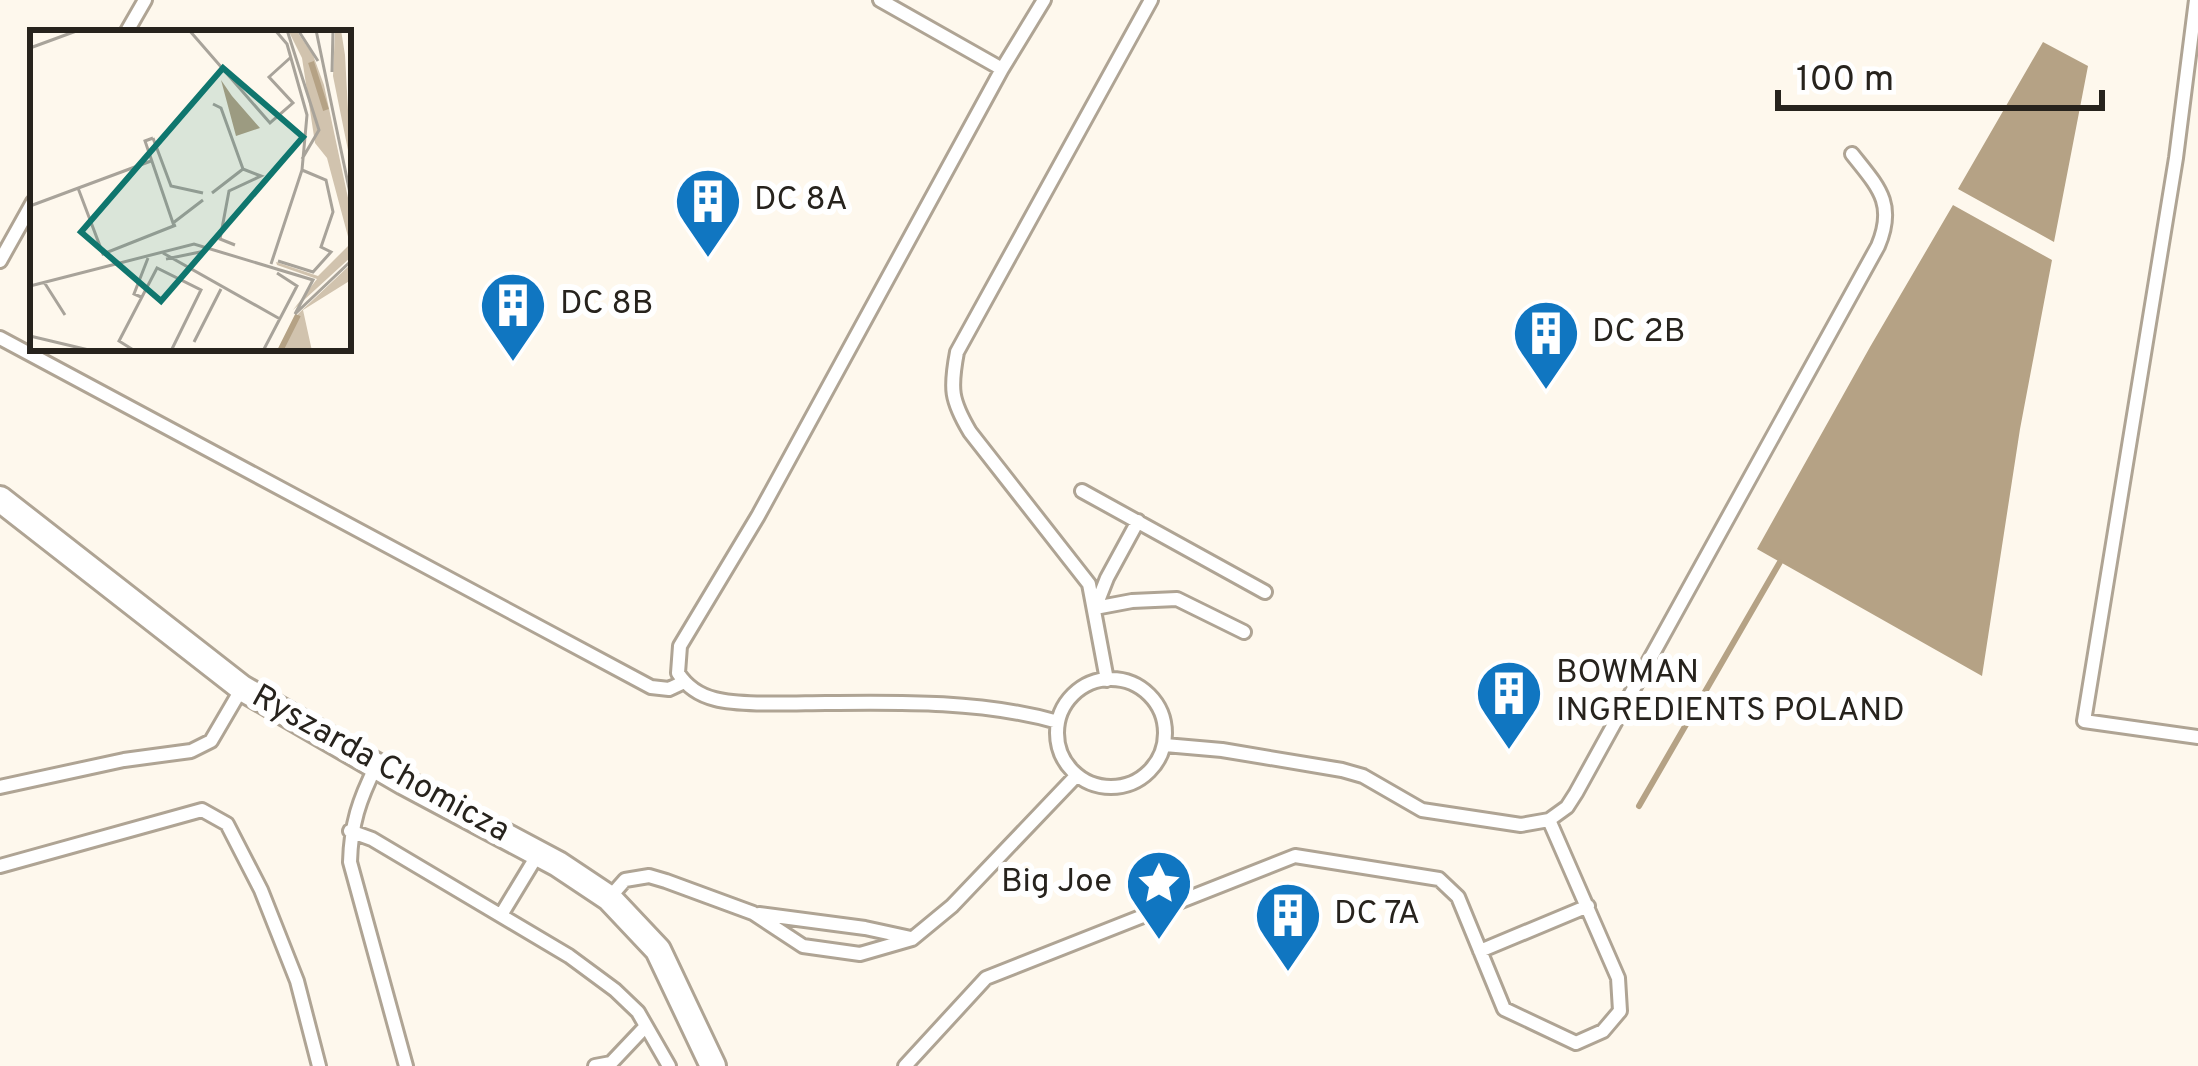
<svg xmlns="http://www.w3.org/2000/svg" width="2198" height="1066" font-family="Overpass,sans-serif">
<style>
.water{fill:#b5a285}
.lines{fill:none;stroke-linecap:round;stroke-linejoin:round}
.stream{stroke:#b5a285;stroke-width:6}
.lane-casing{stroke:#afa494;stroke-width:18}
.street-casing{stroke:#afa494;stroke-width:30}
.lane{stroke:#fff;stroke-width:12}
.street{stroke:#fff;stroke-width:24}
.labels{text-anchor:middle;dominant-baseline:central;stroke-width:12;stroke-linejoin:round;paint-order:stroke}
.poi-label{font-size:33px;fill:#27231d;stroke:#fff;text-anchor:start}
.street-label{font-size:33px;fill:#27231d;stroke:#fff}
.inset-river{fill:none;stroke:#b5a285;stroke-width:6}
.inset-road{fill:none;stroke:#a8a39a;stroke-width:3}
.view{fill:#0f766e;fill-opacity:0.15;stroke:#0f766e;stroke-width:6}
.inset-edge{fill:none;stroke:#27231d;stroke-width:6}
</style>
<rect width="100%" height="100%" fill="#fef8ed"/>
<path class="water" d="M2043,42L2088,66L2054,242L1958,189Z
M1953,205L2052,260L2020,429L1982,676L1757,549L1870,347Z"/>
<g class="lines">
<path class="stream" d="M1639,806L1780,562"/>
<defs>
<path id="lane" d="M880,0L1002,69
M1044,0L1002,69L758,516L680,646L678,673C687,687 699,695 715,699C741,706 798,703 826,703C903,702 984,701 1058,722
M2196,0L2176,158L2084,721L2198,737
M126,33L145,0
M0,261L33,202
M0,338L651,687L669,689L684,682
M1082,491L1265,592
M1096,606L1107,578L1138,521
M1095,608L1132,601L1177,599L1244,632
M1057 733a54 54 0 1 1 108 0a54 54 0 1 1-108 0Z
M1107,680L1089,584L970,432C951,400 950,389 957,352L1151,0
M376,766C359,800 351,824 350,862L406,1066
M0,787L124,760L191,751L211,741L242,688
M1549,820L1567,807L1576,793L1878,246C1896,203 1878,187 1852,154
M350,831L372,839L569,956L615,990L638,1012L669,1066
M0,866L202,810L227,824L261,890L297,981L319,1066
M610,897L625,880L649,876L666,881L753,913L803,946L860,954L912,939L952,906L1077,775
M759,914L865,928L911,938
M501,915L538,854
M1480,951L1588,906
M595,1066L611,1063L646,1026
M905,1066L986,978L1295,856L1439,879L1458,897L1504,1009L1576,1043L1603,1031L1620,1011L1618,978L1549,820L1521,825L1422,810L1363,776L1342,770L1222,750L1165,745"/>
<path id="street" d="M0,499L242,688L404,782L558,864L609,898L658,950L713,1066"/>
</defs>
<use href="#lane" class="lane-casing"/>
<use href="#street" class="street-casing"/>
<use href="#lane" class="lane"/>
<use href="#street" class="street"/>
</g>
<defs>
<symbol id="building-pin" viewBox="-11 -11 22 30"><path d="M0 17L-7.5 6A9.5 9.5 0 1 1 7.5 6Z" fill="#1076c1" stroke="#fff"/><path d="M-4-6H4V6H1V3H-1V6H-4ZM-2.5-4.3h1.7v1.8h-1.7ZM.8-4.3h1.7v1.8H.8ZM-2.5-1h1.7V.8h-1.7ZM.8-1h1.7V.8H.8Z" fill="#fff"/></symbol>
<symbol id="sight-pin" viewBox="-11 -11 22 30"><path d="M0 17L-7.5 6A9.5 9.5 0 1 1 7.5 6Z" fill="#1076c1" stroke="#fff"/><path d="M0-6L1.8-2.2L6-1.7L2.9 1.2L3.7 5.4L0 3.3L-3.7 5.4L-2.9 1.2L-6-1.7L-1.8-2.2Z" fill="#fff"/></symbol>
</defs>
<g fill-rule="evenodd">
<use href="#building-pin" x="670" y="163" width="76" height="104"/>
<use href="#building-pin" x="475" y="267" width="76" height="104"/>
<use href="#building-pin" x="1508" y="295" width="76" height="104"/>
<use href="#building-pin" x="1471" y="655" width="76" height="104"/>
<use href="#sight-pin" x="1121" y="845" width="76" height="104"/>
<use href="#building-pin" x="1250" y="877" width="76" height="104"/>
</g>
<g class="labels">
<g class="poi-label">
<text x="754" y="201">DC 8A</text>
<text x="560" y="305">DC 8B</text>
<text x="1592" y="333">DC 2B</text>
<text x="1556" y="674">BOWMAN<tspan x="1556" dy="38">INGREDIENTS POLAND</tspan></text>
<text x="1112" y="883" text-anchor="end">Big Joe</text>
<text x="1334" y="915">DC 7A</text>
</g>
<g class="street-label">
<text transform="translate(380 765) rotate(29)">Ryszarda Chomicza</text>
</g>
</g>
<g transform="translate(30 30)">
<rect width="321" height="321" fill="#fef8ed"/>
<path d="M258,0H266L283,25L294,55L321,182V227L263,280L287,249L247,235L246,232L288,246L320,214L297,128L285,113L272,28ZM305,0H311L315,25L321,135L303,46ZM321,234V250L273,280L282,321H249L268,284Z" fill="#d1c3ae"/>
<path d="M191,50L202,66L230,98L206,106Z" fill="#b5a285"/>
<path class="inset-river" d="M281,32L296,80M250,321L268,285"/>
<path class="inset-road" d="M159,0L240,93L263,73L239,47L260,28M257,0L289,100L272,129M268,0L288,31M286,0L321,168M0,18L49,0M302,42L303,0M183,74L191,78L213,139M123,108L115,111L143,193L173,170M123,108L141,156L173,163M48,158L73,224L146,195M182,163L213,139L231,146L199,161L190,209L205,215M0,176L121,131M133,223L250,289M136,229L175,221M248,231L283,242L301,222L291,217L303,182L296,150L272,140M241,234L272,140L277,85L257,14L245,0M14,252L35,285M0,256L164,214L283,250L265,284L321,231M111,267L104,264L118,228M0,306L63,321M164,312L191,259M105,321L89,311L127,238L171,260L141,321M233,321L267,256L247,243"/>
<path class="view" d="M193,38L273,107L131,271L51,202Z"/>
<rect width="321" height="321" class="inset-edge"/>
</g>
<path d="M1778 90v18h324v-18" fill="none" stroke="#27231d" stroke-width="6"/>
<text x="1796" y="90" font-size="36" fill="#27231d" stroke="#ffffff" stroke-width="9" paint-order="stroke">100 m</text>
</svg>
